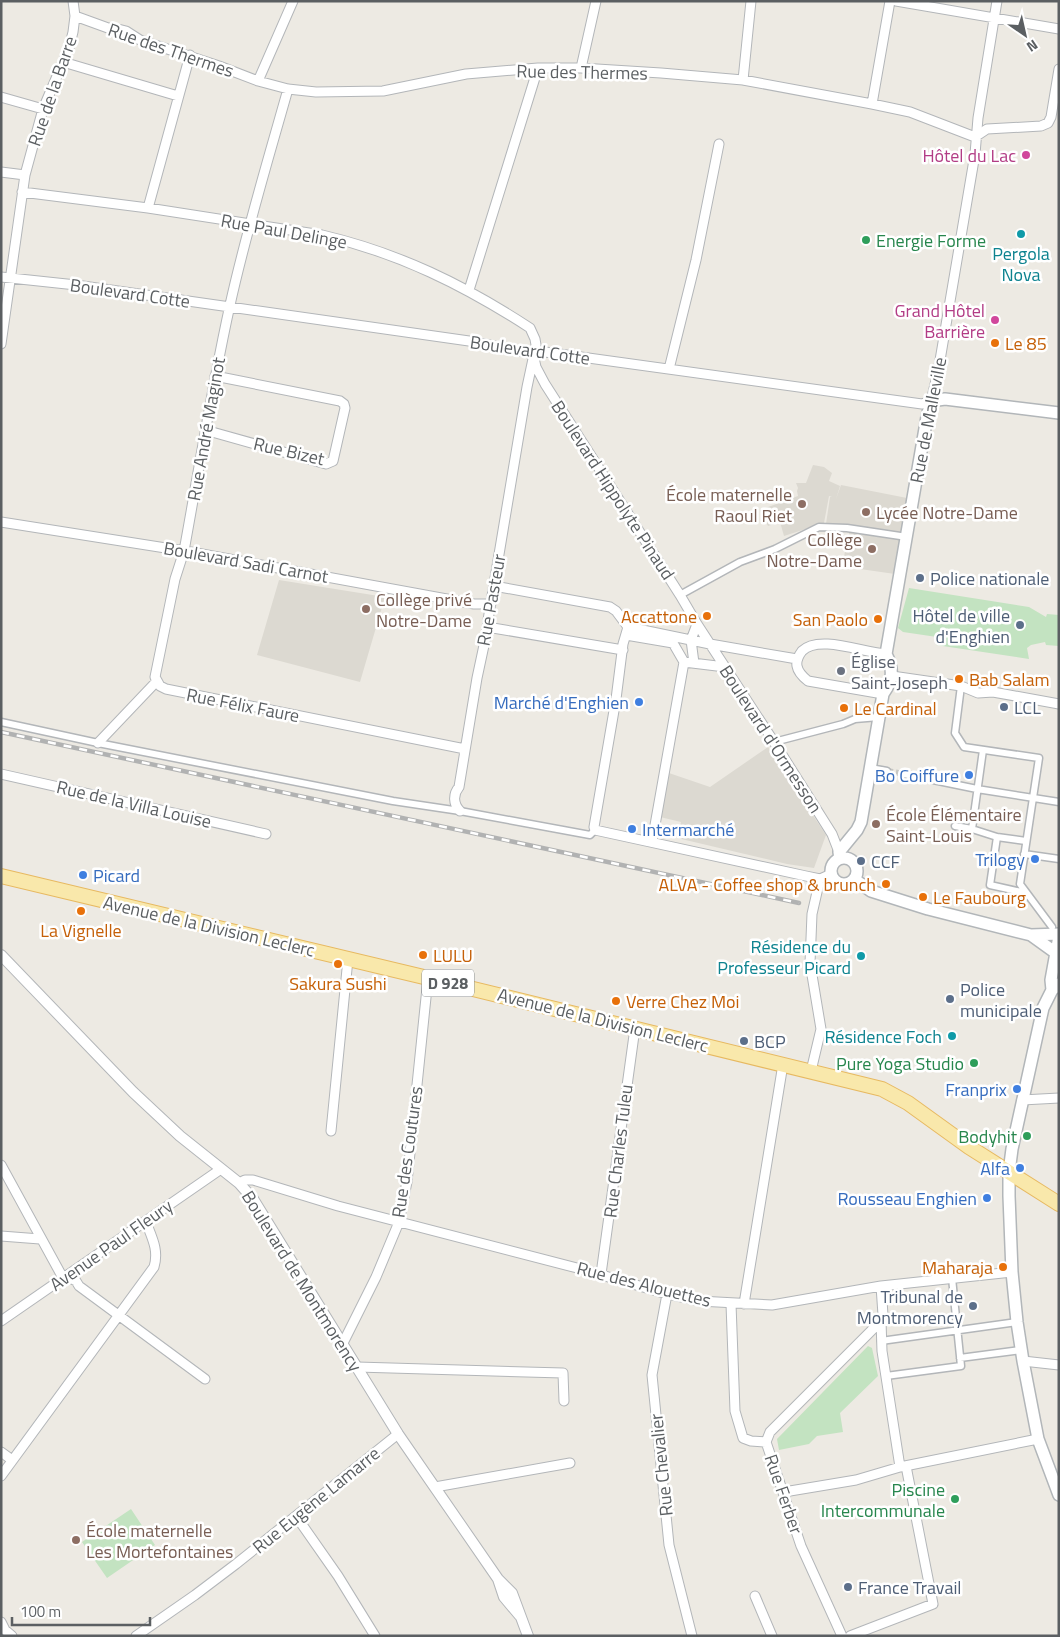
<svg xmlns="http://www.w3.org/2000/svg" width="1060" height="1637" font-family="'Titillium Web',sans-serif">
<style>
.education{fill:#dcd9d1}
.green{fill:#c3e3c1}
.lines{fill:none;stroke-linecap:round;stroke-linejoin:round}
.pedestrian-tunnel{stroke:#c8c7c3;stroke-width:6;stroke-dasharray:6 3;stroke-linecap:butt}
.pedestrian-casing{stroke:#b3b6b9;stroke-width:9}
.minor-casing{stroke:#b3b6b9;stroke-width:11}
.tertiary-casing{stroke:#b3b6b9;stroke-width:12}
.secondary-casing{stroke:#b2b6b9;stroke-width:14}
.primary-casing{stroke:#e7b961;stroke-width:16}
.pedestrian{stroke:#fff;stroke-width:6}
.minor{stroke:#fff;stroke-width:9}
.tertiary{stroke:#fff;stroke-width:10}
.secondary{stroke:#fff;stroke-width:11}
.primary{stroke:#f9e8ab;stroke-width:14}
.rail-casing{stroke:#b1b2b2;stroke-width:4.5}
.rail{stroke:#fff;stroke-width:2.5;stroke-dasharray:8;stroke-linecap:butt}
.hotel-dot{fill:#d1479c;stroke:#fff;stroke-width:2}
.culture-dot{fill:#0f9aa8;stroke:#fff;stroke-width:2}
.leisure-dot{fill:#2e9e5b;stroke:#fff;stroke-width:2}
.food-dot{fill:#e8710a;stroke:#fff;stroke-width:2}
.education-dot{fill:#8d6e63;stroke:#fff;stroke-width:2}
.service-dot{fill:#5c6f8a;stroke:#fff;stroke-width:2}
.worship-dot{fill:#6b7280;stroke:#fff;stroke-width:2}
.shop-dot{fill:#3f7fe0;stroke:#fff;stroke-width:2}
.labels{text-anchor:middle;dominant-baseline:central;stroke-width:5;stroke-linejoin:round;paint-order:stroke}
.shield{fill:#fff;stroke:#8c8f91;stroke-width:1}
.shield-label{font-size:16px;font-weight:bold;fill:#5b5f62}
.street-label{font-size:18px;fill:#5b5f62;stroke:#fff}
.hotel-label{font-size:18px;fill:#b23c85;stroke:#fff;text-anchor:end}
.leisure-label{font-size:18px;fill:#27864d;stroke:#fff;text-anchor:end}
.culture-label{font-size:18px;fill:#0d838f;stroke:#fff;text-anchor:end}
.food-label{font-size:18px;fill:#c56008;stroke:#fff;text-anchor:start}
.education-label{font-size:18px;fill:#785e54;stroke:#fff;text-anchor:start}
.service-label{font-size:18px;fill:#4e5e75;stroke:#fff;text-anchor:start}
.worship-label{font-size:18px;fill:#5b616d;stroke:#fff;text-anchor:start}
.shop-label{font-size:18px;fill:#366cbe;stroke:#fff;text-anchor:end}
</style>
<rect width="100%" height="100%" fill="#edeae3"/>
<path class="education" d="M813,465L824,467L832,473L829,481L840,486L836,499L841,485L907,498L901,534L826,524L830,497H832L829,496L824,523L784,536L780,522L768,526L760,510L798,496L797,491L798,488L796,483H806Z
M850,529L901,537L895,574L853,568V562L843,561Z
M279,580L385,597L360,682L257,655Z
M768,747L826,835L814,868L787,864L677,838L681,822L660,817L666,772L710,787Z"/>
<path class="green" d="M909,588L1029,607L1046,617L1047,614L1059,615V646L1046,645L1045,642L1031,645L1027,648L1029,659L936,645L937,637L903,632L898,628Z
M868,1346L872,1348L878,1376L840,1413L843,1432L817,1436L809,1444L779,1450L777,1439Z
M131,1509L155,1545L107,1578L82,1542Z"/>
<g class="lines">
<path class="pedestrian-tunnel" d="M887,771L904,774"/>
<defs>
<path id="pedestrian" d="M680,595L740,562L775,549L819,527L847,528L907,537
M961,686L955,733L964,747L1039,758L1020,884L1052,927
M1,722L98,743L393,801L460,811L590,835L595,830
M774,742L843,724L855,719L879,717
M870,768L887,771
M904,774L977,789L1059,802
M955,826L972,829L997,837L1026,841
M972,829L983,750
M997,837L990,885L1026,893
M1024,854L1059,859
M881,1341L1017,1322
M960,1358L1021,1350
M886,1376L961,1366L952,1278"/>
<path id="minor" d="M896,1L1059,29
M75,16L108,28H114L126,31L140,40L219,66L258,81L288,89L316,92L383,91L466,74L538,68H581L661,73L743,80L872,104L910,112L975,137L987,129L1041,126L1048,123L1051,117L1059,69
M63,62L178,96
M581,68L596,1
M743,80L751,1
M258,81L293,1
M288,89C268,160 246,232 230,305C212,386 199,469 184,551L175,579L155,677L160,686L166,689L465,749
M1,97L43,109
M872,104L890,1
M1,172L25,175
M22,192L148,208L322,235C399,253 464,285 530,328L535,339L536,345L527,387L488,620L486,636L477,678L459,787C453,794 453,804 460,811
M148,208L190,55
M1,277L76,285L230,307L469,341L534,354L545,352L922,404L931,401L938,372L975,154L978,118L997,1
M469,290L538,68
M1,344L25,175L43,109L69,48L73,32L75,16L73,1
M534,358L536,367L545,384L680,595L697,624L691,640
M669,369L696,260L719,144
M205,430L326,464L333,461L345,408L344,404L340,401L215,376
M1,522L191,552L474,604H491
M494,586L610,607L616,611L628,627L710,644L774,742L832,834L839,852
M697,624L710,644L797,659
M487,627L623,650
M628,627L623,644L616,699L594,827L595,830L806,876L820,879L831,874
M626,635L673,643L684,662L725,667
M691,640L694,663
M892,676L961,686L978,693L993,692L1059,704
M883,694L808,681C803,677 798,672 797,666C796,660 799,655 802,651C819,634 864,653 886,654
M98,743L156,682
M1,774L266,834
M652,842L684,662
M811,1071L821,1029L810,963L812,914L820,879
M1022,1100L1059,1098
M331,1131L348,959
M1,1165L63,1278
M239,1183L245,1180H253L338,1206L581,1269L667,1294L699,1301L772,1305L881,1286L1012,1272
M1,1236L40,1239
M601,1274L635,1028
M66,1276L76,1281L79,1286L205,1379
M667,1294L652,1375L669,1545L692,1636
M731,1304L735,1411L743,1438L751,1441L766,1442
M744,1304L783,1064
M1,1321L221,1169
M881,1321L882,1351L900,1467
M342,1345L376,1277L399,1222L407,1182L428,978
M1023,1361L1059,1365
M357,1367L563,1373L564,1401
M766,1442L801,1546L842,1636
M766,1442L770,1432L881,1321L883,1315L881,1286
M1,1452L12,1460
M1,1476L154,1267C159,1250 152,1238 146,1222
M435,1487L570,1463
M784,1492L856,1480L900,1467L1038,1439
M296,1516L338,1576L375,1636
M755,1596L772,1636
M1,1622L5,1630L12,1636
M136,1636L195,1595L236,1564L398,1434
M850,1636L933,1604L906,1466"/>
<path id="tertiary" d="M1,955L133,1092L180,1136L239,1183L253,1199L398,1434L498,1579L504,1597L520,1616
M498,1579L512,1593L528,1636"/>
<path id="secondary" d="M831 871a13 13 0 1 1 26 0a13 13 0 1 1-26 0Z
M840,858L839,852L857,830L861,822L883,694C893,680 894,670 886,654L927,417L931,401L945,399L1059,413
M854,879L871,891L928,909L1031,935L1059,934
M1031,935L1056,953
M1059,984L1052,990L1043,1008L1012,1149L1009,1172V1196L1012,1272L1017,1322L1023,1361L1038,1439L1059,1495
M1052,990L1051,980L1059,936"/>
<path id="primary" d="M1,876L428,978L882,1089L908,1103L969,1147L1059,1204"/>
</defs>
<use href="#pedestrian" class="pedestrian-casing"/>
<use href="#minor" class="minor-casing"/>
<use href="#tertiary" class="tertiary-casing"/>
<use href="#secondary" class="secondary-casing"/>
<use href="#primary" class="primary-casing"/>
<use href="#pedestrian" class="pedestrian"/>
<use href="#minor" class="minor"/>
<use href="#tertiary" class="tertiary"/>
<use href="#secondary" class="secondary"/>
<use href="#primary" class="primary"/>
<defs>
<path id="rail" d="M1,732L799,903"/>
</defs>
<use href="#rail" class="rail-casing"/>
<use href="#rail" class="rail"/>
</g>
<g class="hotel-dot">
<circle cx="1026" cy="155" r="5"/>
<circle cx="995" cy="320" r="5"/>
</g>
<g class="culture-dot">
<circle cx="1021" cy="234" r="5"/>
<circle cx="861" cy="956" r="5"/>
<circle cx="952" cy="1036" r="5"/>
</g>
<g class="leisure-dot">
<circle cx="866" cy="240" r="5"/>
<circle cx="974" cy="1063" r="5"/>
<circle cx="1027" cy="1136" r="5"/>
<circle cx="955" cy="1499" r="5"/>
</g>
<g class="food-dot">
<circle cx="995" cy="343" r="5"/>
<circle cx="707" cy="616" r="5"/>
<circle cx="878" cy="619" r="5"/>
<circle cx="959" cy="679" r="5"/>
<circle cx="844" cy="708" r="5"/>
<circle cx="886" cy="884" r="5"/>
<circle cx="923" cy="897" r="5"/>
<circle cx="81" cy="911" r="5"/>
<circle cx="423" cy="955" r="5"/>
<circle cx="338" cy="964" r="5"/>
<circle cx="616" cy="1001" r="5"/>
<circle cx="1003" cy="1267" r="5"/>
</g>
<g class="education-dot">
<circle cx="802" cy="504" r="5"/>
<circle cx="866" cy="512" r="5"/>
<circle cx="872" cy="549" r="5"/>
<circle cx="366" cy="609" r="5"/>
<circle cx="876" cy="824" r="5"/>
<circle cx="76" cy="1540" r="5"/>
</g>
<g class="service-dot">
<circle cx="920" cy="578" r="5"/>
<circle cx="1020" cy="625" r="5"/>
<circle cx="1004" cy="707" r="5"/>
<circle cx="861" cy="861" r="5"/>
<circle cx="950" cy="999" r="5"/>
<circle cx="744" cy="1041" r="5"/>
<circle cx="973" cy="1306" r="5"/>
<circle cx="848" cy="1587" r="5"/>
</g>
<circle class="worship-dot" cx="841" cy="671" r="5"/>
<g class="shop-dot">
<circle cx="639" cy="702" r="5"/>
<circle cx="969" cy="775" r="5"/>
<circle cx="632" cy="829" r="5"/>
<circle cx="1035" cy="859" r="5"/>
<circle cx="83" cy="875" r="5"/>
<circle cx="1017" cy="1089" r="5"/>
<circle cx="1020" cy="1168" r="5"/>
<circle cx="987" cy="1198" r="5"/>
</g>
<g class="labels">
<rect class="shield" x="422" y="969.5" width="52" height="27" rx="4"/>
<g class="shield-label">
<text x="448" y="983">D 928</text>
</g>
<g class="street-label">
<text transform="translate(171 50) rotate(19)">Rue des Thermes</text>
<text transform="translate(582 72) rotate(1)">Rue des Thermes</text>
<text transform="translate(52 91) rotate(-71)">Rue de la Barre</text>
<text transform="translate(284 231) rotate(10)">Rue Paul Delinge</text>
<text transform="translate(130 293) rotate(8)">Boulevard Cotte</text>
<text transform="translate(530 350) rotate(8)">Boulevard Cotte</text>
<text transform="translate(928 420) rotate(-79)">Rue de Malleville</text>
<text transform="translate(206 429) rotate(-80)">Rue André Maginot</text>
<text transform="translate(289 451) rotate(13)">Rue Bizet</text>
<text transform="translate(613 490) rotate(57)">Boulevard Hippolyte Pinaud</text>
<text transform="translate(246 562) rotate(10)">Boulevard Sadi Carnot</text>
<text transform="translate(491 600) rotate(-80)">Rue Pasteur</text>
<text transform="translate(243 705) rotate(11)">Rue Félix Faure</text>
<text transform="translate(771 739) rotate(57)">Boulevard d'Ormesson</text>
<text transform="translate(134 804) rotate(13)">Rue de la Villa Louise</text>
<text transform="translate(209 926) rotate(13)">Avenue de la Division Leclerc</text>
<text transform="translate(603 1020) rotate(14)">Avenue de la Division Leclerc</text>
<text transform="translate(618 1151) rotate(-83)">Rue Charles Tuleu</text>
<text transform="translate(407 1152) rotate(-82)">Rue des Coutures</text>
<text transform="translate(111 1245) rotate(-35)">Avenue Paul Fleury</text>
<text transform="translate(302 1281) rotate(58)">Boulevard de Montmorency</text>
<text transform="translate(644 1284) rotate(14)">Rue des Alouettes</text>
<text transform="translate(661 1465) rotate(-96)">Rue Chevalier</text>
<text transform="translate(784 1494) rotate(71)">Rue Ferber</text>
<text transform="translate(316 1500) rotate(-39)">Rue Eugène Lamarre</text>
</g>
<g class="hotel-label">
<text x="1016" y="155">Hôtel du Lac</text>
<text x="985" y="310">Grand Hôtel<tspan x="985" dy="21">Barrière</tspan></text>
</g>
<g class="leisure-label">
<text x="876" y="240" text-anchor="start">Energie Forme</text>
<text x="964" y="1063">Pure Yoga Studio</text>
<text x="1017" y="1136">Bodyhit</text>
<text x="945" y="1489">Piscine<tspan x="945" dy="21">Intercommunale</tspan></text>
</g>
<g class="culture-label">
<text x="1021" y="253" text-anchor="middle">Pergola<tspan x="1021" dy="21">Nova</tspan></text>
<text x="851" y="946">Résidence du<tspan x="851" dy="21">Professeur Picard</tspan></text>
<text x="942" y="1036">Résidence Foch</text>
</g>
<g class="food-label">
<text x="1005" y="343">Le 85</text>
<text x="697" y="616" text-anchor="end">Accattone</text>
<text x="868" y="619" text-anchor="end">San Paolo</text>
<text x="969" y="679">Bab Salam</text>
<text x="854" y="708">Le Cardinal</text>
<text x="876" y="884" text-anchor="end">ALVA - Coffee shop &amp; brunch</text>
<text x="933" y="897">Le Faubourg</text>
<text x="81" y="930" text-anchor="middle">La Vignelle</text>
<text x="433" y="955">LULU</text>
<text x="338" y="983" text-anchor="middle">Sakura Sushi</text>
<text x="626" y="1001">Verre Chez Moi</text>
<text x="993" y="1267" text-anchor="end">Maharaja</text>
</g>
<g class="education-label">
<text x="792" y="494" text-anchor="end">École maternelle<tspan x="792" dy="21">Raoul Riet</tspan></text>
<text x="876" y="512">Lycée Notre-Dame</text>
<text x="862" y="539" text-anchor="end">Collège<tspan x="862" dy="21">Notre-Dame</tspan></text>
<text x="376" y="599">Collège privé<tspan x="376" dy="21">Notre-Dame</tspan></text>
<text x="886" y="814">École Élémentaire<tspan x="886" dy="21">Saint-Louis</tspan></text>
<text x="86" y="1530">École maternelle<tspan x="86" dy="21">Les Mortefontaines</tspan></text>
</g>
<g class="service-label">
<text x="930" y="578">Police nationale</text>
<text x="1010" y="615" text-anchor="end">Hôtel de ville<tspan x="1010" dy="21">d'Enghien</tspan></text>
<text x="1014" y="707">LCL</text>
<text x="871" y="861">CCF</text>
<text x="960" y="989">Police<tspan x="960" dy="21">municipale</tspan></text>
<text x="754" y="1041">BCP</text>
<text x="963" y="1296" text-anchor="end">Tribunal de<tspan x="963" dy="21">Montmorency</tspan></text>
<text x="858" y="1587">France Travail</text>
</g>
<g class="worship-label">
<text x="851" y="661">Église<tspan x="851" dy="21">Saint-Joseph</tspan></text>
</g>
<g class="shop-label">
<text x="629" y="702">Marché d'Enghien</text>
<text x="959" y="775">Bo Coiffure</text>
<text x="642" y="829" text-anchor="start">Intermarché</text>
<text x="1025" y="859">Trilogy</text>
<text x="93" y="875" text-anchor="start">Picard</text>
<text x="1007" y="1089">Franprix</text>
<text x="1010" y="1168">Alfa</text>
<text x="977" y="1198">Rousseau Enghien</text>
</g>
</g>
<rect width="1060" height="1637" fill="none" stroke="#5b5f62" stroke-width="5"/>
<g transform="translate(1025 35) rotate(146)" stroke="#ffffff" stroke-width="4" paint-order="stroke">
<path d="M0-4L9 19L0 12L-9 19Z" fill="#5b5f62"/>
<text y="-8" font-size="14" font-weight="bold" text-anchor="middle" fill="#5b5f62">N</text>
</g>
<path d="M12 1617v8h138v-8" fill="none" stroke="#5b5f62" stroke-width="2.5"/>
<text x="20" y="1617" font-size="15" fill="#5b5f62" stroke="#ffffff" stroke-width="4" paint-order="stroke">100 m</text>
</svg>
